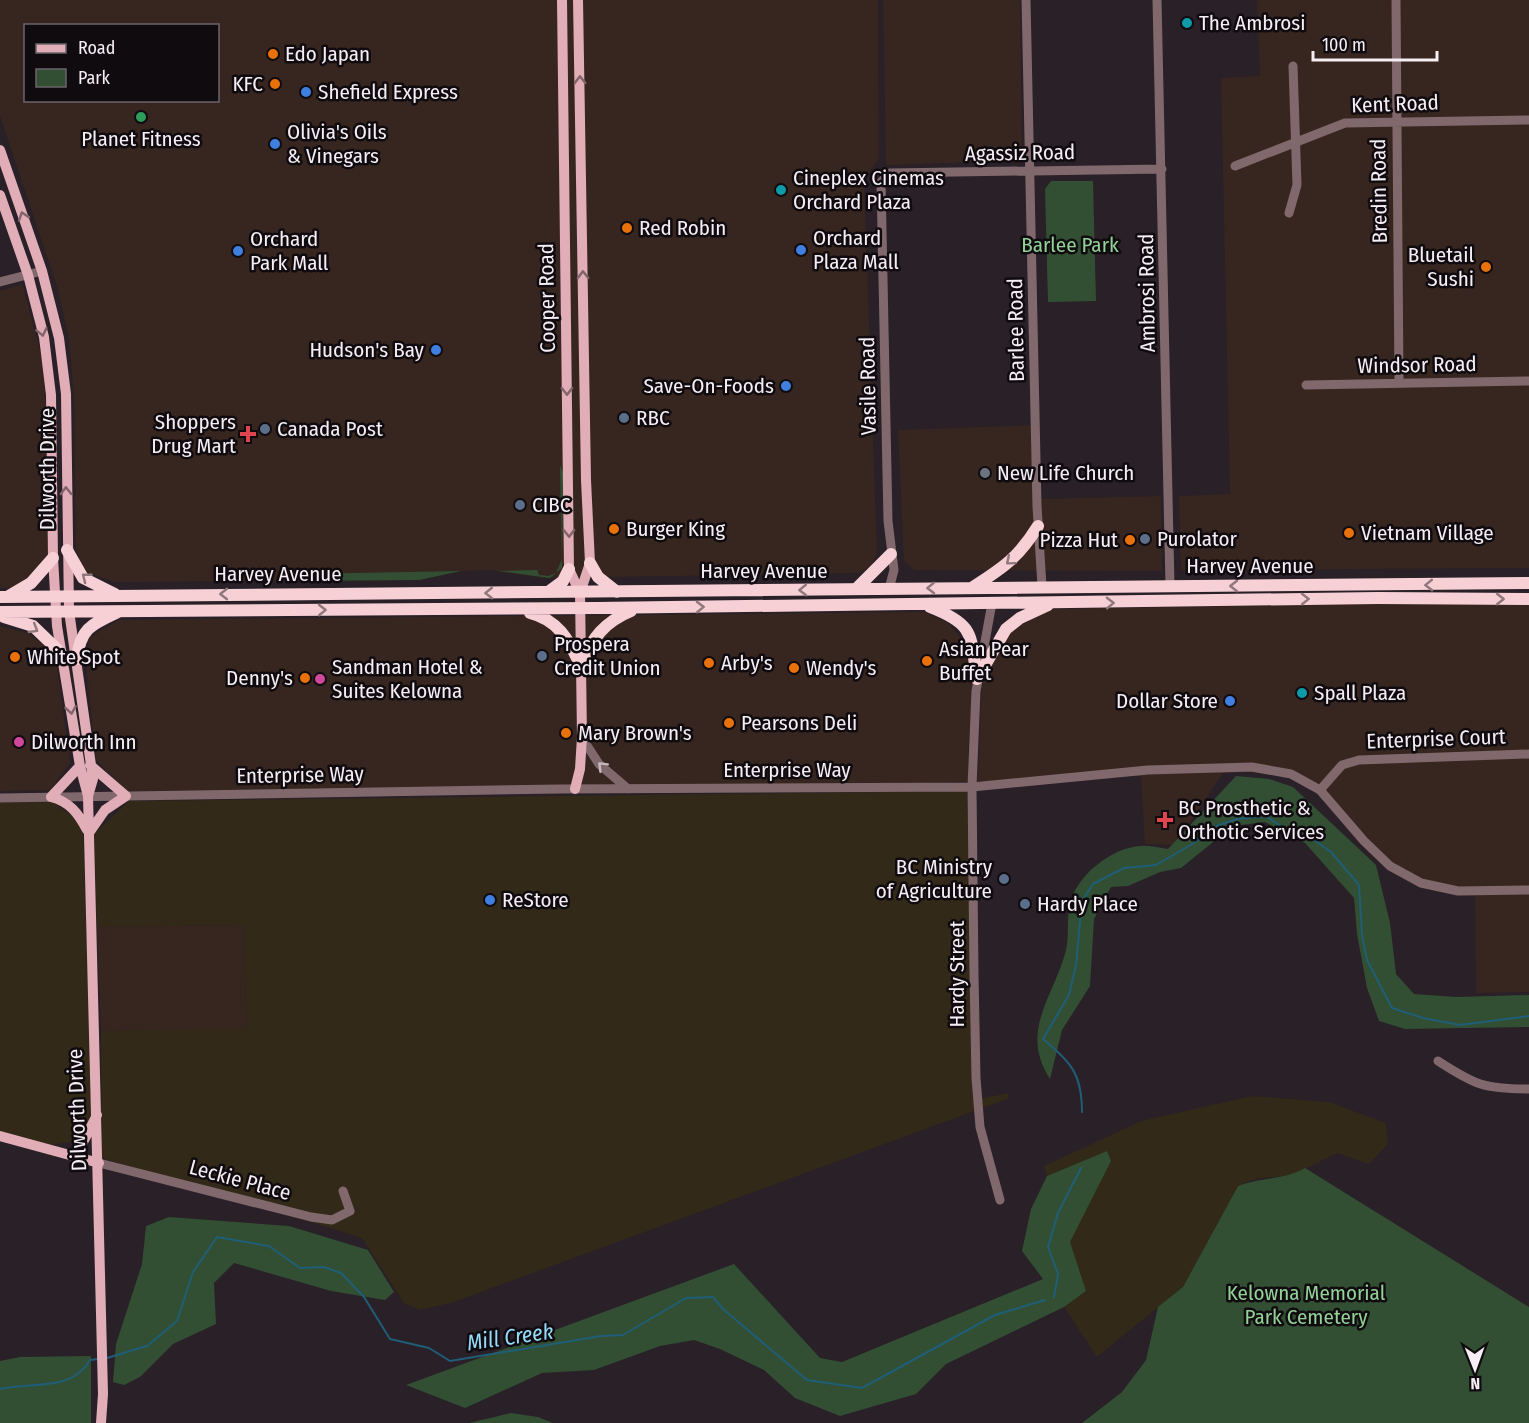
<svg xmlns="http://www.w3.org/2000/svg" width="1529" height="1423" font-family="'Fira Sans Condensed',sans-serif">
<style>
.commercial{fill:#37261f;fill-rule:evenodd}
.industrial{fill:#322919}
.green{fill:#324f33}
.lines{fill:none;stroke-linecap:round;stroke-linejoin:round}
.stream{stroke:#1f5e76;stroke-width:2}
.minor{stroke:#81686c;stroke-width:9}
.major{stroke:#e1adb6;stroke-width:10}
.highway{stroke:#f7d0d6;stroke-width:12}
.oneway{stroke:#82646b}
.oneway2{stroke:#8f777c}
.oneway3{stroke:#c7b8be}
.culture-dot{fill:#0f9aa8;stroke:#0f0b0f;stroke-width:2}
.food-dot{fill:#e8710a;stroke:#0f0b0f;stroke-width:2}
.shop-dot{fill:#3f7fe0;stroke:#0f0b0f;stroke-width:2}
.leisure-dot{fill:#2e9e5b;stroke:#0f0b0f;stroke-width:2}
.service-dot{fill:#5c6f8a;stroke:#0f0b0f;stroke-width:2}
.health-dot{fill:#e0444e;stroke:#0f0b0f;stroke-width:2}
.worship-dot{fill:#6b7280;stroke:#0f0b0f;stroke-width:2}
.hotel-dot{fill:#d1479c;stroke:#0f0b0f;stroke-width:2}
.labels{text-anchor:middle;dominant-baseline:central;stroke-width:5;stroke-linejoin:round;paint-order:stroke}
.poi-label{font-size:21px;fill:#f5eef4;stroke:#0f0b0f;text-anchor:start}
.street-label{font-size:21px;fill:#f5eef4;stroke:#0f0b0f}
.park-label{font-size:21px;fill:#93d196;stroke:#0f0b0f}
.water-label{font-size:22px;font-style:italic;fill:#95dbfa;stroke:#0f0b0f}
</style>
<rect width="100%" height="100%" fill="#292028"/>
<path class="commercial" d="M0,0H878L879,158L864,179L877,554L871,566L859,573L542,578L489,570L461,571L419,580L114,582L89,573L81,565L76,549L74,397L69,338L57,286L0,116ZM26,26H218V100H26Z
M883,0H1020L1022,145L1026,148L1028,159L1017,164L1007,161L886,165Z
M1257,0H1529V568L1181,570L1179,496L1230,494L1221,78L1260,76Z
M22,284L43,361L47,432L48,560L30,581L12,588H0V291Z
M1039,425L1041,499L1161,496L1162,571L914,570L904,561L898,430Z
M1529,601V992L1476,993L1475,896H1460L1419,887L1387,870L1358,842L1339,815L1317,794L1290,777L1248,772L1223,773L1175,845L1145,844L1141,776L978,782L982,677L1008,632L1052,609Z
M924,612L948,623L961,638L973,679L968,751L969,782L127,791L96,760L86,663L90,637L119,620Z
M0,626L27,633L41,643L56,659L70,763L50,790L0,791Z
M243,925L247,1029L101,1031L97,927Z"/>
<path class="industrial" d="M967,791L973,1100L1009,1093L1007,1099L451,1303L420,1310L404,1303L362,1238L102,1158L101,1031L247,1028L243,925L97,927L94,834L129,801Z
M53,802L77,819L83,834L93,1115L86,1130L72,1142L50,1145L0,1132V803Z
M1252,1096L1329,1102L1386,1123L1388,1144L1369,1164L1337,1153L1294,1175L1255,1179L1238,1186L1183,1287L1097,1357L1064,1307L1086,1291L1069,1242L1111,1161L1107,1151L1047,1176L1044,1166L1141,1121Z"/>
<path class="green" d="M1051,181H1093L1096,301L1048,302L1045,189Z
M560,465L563,473L562,568L550,578L499,571L537,570L539,575L548,576L556,573L562,559Z
M303,567L304,574L461,571L419,580L297,581L295,578Z
M1236,776L1269,779L1293,787L1376,865L1390,923L1396,974L1414,994L1456,997L1529,995V1027L1405,1029L1379,1021L1367,988L1357,934L1354,898L1305,843L1265,822L1233,826L1181,868L1160,872L1128,886L1111,887L1094,919L1090,986L1062,1030L1050,1079C1020,1032 1051,1001 1065,954C1070,938 1066,920 1070,904C1076,876 1112,847 1141,846C1150,845 1159,848 1168,849Z
M1107,1151L1111,1161L1070,1242L1086,1291L1064,1307L946,1364L916,1394L840,1416L795,1398L764,1370L720,1349L694,1340L660,1346L594,1370L542,1373L465,1408L406,1385L734,1264L820,1358L842,1362L1043,1279L1022,1251L1031,1209L1047,1176Z
M1305,1168L1529,1307V1423H1082L1122,1392L1146,1360L1158,1307L1183,1287L1238,1186C1260,1177 1285,1180 1305,1168Z
M169,1217L289,1226L368,1250L394,1292L385,1300L331,1291L234,1263L214,1283L216,1324L173,1344L140,1377L124,1385L113,1382L116,1344L142,1264L146,1226Z
M91,1356V1423H0V1361L20,1357Z
M511,1413L538,1417L553,1423H469Z"/>
<g class="lines">
<path class="stream" d="M1082,1112C1082,1074 1071,1062 1043,1039L1069,995L1076,965L1082,901L1093,884L1124,868L1156,865L1194,843L1214,827L1237,819L1265,816L1296,835L1310,837L1331,852L1359,885L1362,935L1367,960L1392,1008L1423,1018L1460,1025L1529,1016
M1054,1297L1058,1274L1048,1247L1058,1213L1081,1168
M107,1358L147,1346L177,1321L193,1272L217,1237L269,1246L300,1268L324,1267L341,1273L364,1297L390,1339L429,1348L450,1361L601,1336L623,1335L686,1298L713,1297L723,1309L807,1380L862,1388L995,1315L1045,1300
M0,1389C31,1381 71,1393 90,1360L98,1359"/>
<path class="minor" d="M1026,0L1037,506L1042,586
M1157,0L1170,586
M1396,0L1399,382
M1235,166L1345,123L1529,120
M1289,213L1297,185L1293,66
M0,282L42,271
M1306,385L1529,381
M889,589L894,570L888,521L881,182L890,173L1162,169
M992,603L976,691L972,787L974,974L976,1078L980,1127L1000,1200
M582,738L599,764L628,789
M1320,790L1342,765L1359,760L1529,754
M0,798L561,789L972,787L1148,770L1252,767L1291,774L1320,790L1364,841L1390,866L1421,883L1458,891L1529,890
M1438,1061C1475,1085 1484,1089 1529,1089
M99,1163L311,1217L332,1220L350,1211L343,1191"/>
<path class="major" d="M562,0L569,569L580,593
M0,150L42,271L59,338L66,394L69,611L93,779L88,796L103,1394L101,1423
M0,195L28,275L44,337L51,395L53,558L57,626L80,766L88,796
M575,789L580,769L582,737L580,593L590,563L586,480L578,0
M51,797C70,802 78,813 87,830
M51,797L80,766
M89,833L105,810L126,796L90,765
M0,1136L99,1163
M73,1155L79,1150L97,1115"/>
<path class="highway" d="M67,550L83,578L115,594
M590,563L598,577L617,592
M973,587C1003,568 1019,557 1038,526
M856,589L891,554
M548,592L563,581L569,569
M9,596L31,583L53,558
M0,597L1529,583
M930,607C976,625 970,635 977,679
M0,612L596,608L1378,598L1529,599
M530,613C558,620 568,639 580,664
M4,617L33,626L61,653
M77,659C80,628 92,624 118,612
M580,664C593,638 604,622 631,611
M977,679L1006,629L1020,618L1048,605"/>
</g>
<defs><path id="oneway-chevron" d="M-2-3.5L2.5 0L-2 3.5" fill="none" stroke-width="1.6" stroke-linecap="round" stroke-linejoin="round" transform="scale(1.5)"/></defs>
<g class="oneway">
<use href="#oneway-chevron" transform="translate(580 80) rotate(-91)"/>
<use href="#oneway-chevron" transform="translate(23 216) rotate(-109)"/>
<use href="#oneway-chevron" transform="translate(583 275) rotate(-91)"/>
<use href="#oneway-chevron" transform="translate(42 332) rotate(78)"/>
<use href="#oneway-chevron" transform="translate(567 391) rotate(89)"/>
<use href="#oneway-chevron" transform="translate(66 491) rotate(-91)"/>
<use href="#oneway-chevron" transform="translate(569 533) rotate(89)"/>
<use href="#oneway-chevron" transform="translate(71 710) rotate(81)"/>
</g>
<g class="oneway2">
<use href="#oneway-chevron" transform="translate(1010 561) rotate(140)"/>
<use href="#oneway-chevron" transform="translate(86 577) rotate(-142)"/>
<use href="#oneway-chevron" transform="translate(1429 585) rotate(179)"/>
<use href="#oneway-chevron" transform="translate(1234 586) rotate(180)"/>
<use href="#oneway-chevron" transform="translate(931 588) rotate(179)"/>
<use href="#oneway-chevron" transform="translate(803 590) rotate(179)"/>
<use href="#oneway-chevron" transform="translate(489 593) rotate(179)"/>
<use href="#oneway-chevron" transform="translate(224 594) rotate(180)"/>
<use href="#oneway-chevron" transform="translate(1305 599) rotate(-1)"/>
<use href="#oneway-chevron" transform="translate(1500 599)"/>
<use href="#oneway-chevron" transform="translate(1110 603) rotate(-1)"/>
<use href="#oneway-chevron" transform="translate(700 607) rotate(-1)"/>
<use href="#oneway-chevron" transform="translate(322 610) rotate(-1)"/>
<use href="#oneway-chevron" transform="translate(34 629) rotate(31)"/>
</g>
<use class="oneway3" href="#oneway-chevron" transform="translate(602 766) rotate(-135)"/>
<g class="culture-dot">
<circle cx="1187" cy="23" r="6"/>
<circle cx="781" cy="190" r="6"/>
<circle cx="1302" cy="693" r="6"/>
</g>
<g class="food-dot">
<circle cx="273" cy="54" r="6"/>
<circle cx="275" cy="84" r="6"/>
<circle cx="627" cy="228" r="6"/>
<circle cx="1486" cy="267" r="6"/>
<circle cx="614" cy="529" r="6"/>
<circle cx="1349" cy="533" r="6"/>
<circle cx="1130" cy="540" r="6"/>
<circle cx="15" cy="657" r="6"/>
<circle cx="927" cy="661" r="6"/>
<circle cx="709" cy="663" r="6"/>
<circle cx="794" cy="668" r="6"/>
<circle cx="305" cy="678" r="6"/>
<circle cx="729" cy="723" r="6"/>
<circle cx="566" cy="733" r="6"/>
</g>
<g class="shop-dot">
<circle cx="306" cy="92" r="6"/>
<circle cx="275" cy="144" r="6"/>
<circle cx="801" cy="250" r="6"/>
<circle cx="238" cy="251" r="6"/>
<circle cx="436" cy="350" r="6"/>
<circle cx="786" cy="386" r="6"/>
<circle cx="1230" cy="701" r="6"/>
<circle cx="490" cy="900" r="6"/>
</g>
<circle class="leisure-dot" cx="141" cy="117" r="6"/>
<g class="service-dot">
<circle cx="624" cy="418" r="6"/>
<circle cx="265" cy="429" r="6"/>
<circle cx="520" cy="505" r="6"/>
<circle cx="1145" cy="539" r="6"/>
<circle cx="542" cy="656" r="6"/>
<circle cx="1004" cy="879" r="6"/>
<circle cx="1025" cy="904" r="6"/>
</g>
<g class="health-dot">
<path d="M245 425h6v6h6v6h-6v6h-6v-6h-6v-6h6z"/>
<path d="M1162 811h6v6h6v6h-6v6h-6v-6h-6v-6h6z"/>
</g>
<circle class="worship-dot" cx="985" cy="473" r="6"/>
<g class="hotel-dot">
<circle cx="320" cy="679" r="6"/>
<circle cx="19" cy="742" r="6"/>
</g>
<g class="labels">
<g class="poi-label">
<text x="1199" y="23">The Ambrosi</text>
<text x="285" y="54">Edo Japan</text>
<text x="263" y="84" text-anchor="end">KFC</text>
<text x="318" y="92">Shefield Express</text>
<text x="287" y="132">Olivia's Oils<tspan x="287" dy="24">&amp; Vinegars</tspan></text>
<text x="141" y="139" text-anchor="middle">Planet Fitness</text>
<text x="793" y="178">Cineplex Cinemas<tspan x="793" dy="24">Orchard Plaza</tspan></text>
<text x="639" y="228">Red Robin</text>
<text x="813" y="238">Orchard<tspan x="813" dy="24">Plaza Mall</tspan></text>
<text x="250" y="239">Orchard<tspan x="250" dy="24">Park Mall</tspan></text>
<text x="1474" y="255" text-anchor="end">Bluetail<tspan x="1474" dy="24">Sushi</tspan></text>
<text x="424" y="350" text-anchor="end">Hudson's Bay</text>
<text x="774" y="386" text-anchor="end">Save-On-Foods</text>
<text x="636" y="418">RBC</text>
<text x="236" y="422" text-anchor="end">Shoppers<tspan x="236" dy="24">Drug Mart</tspan></text>
<text x="277" y="429">Canada Post</text>
<text x="997" y="473">New Life Church</text>
<text x="532" y="505">CIBC</text>
<text x="626" y="529">Burger King</text>
<text x="1361" y="533">Vietnam Village</text>
<text x="1157" y="539">Purolator</text>
<text x="1118" y="540" text-anchor="end">Pizza Hut</text>
<text x="554" y="644">Prospera<tspan x="554" dy="24">Credit Union</tspan></text>
<text x="939" y="649">Asian Pear<tspan x="939" dy="24">Buffet</tspan></text>
<text x="27" y="657">White Spot</text>
<text x="721" y="663">Arby's</text>
<text x="332" y="667">Sandman Hotel &amp;<tspan x="332" dy="24">Suites Kelowna</tspan></text>
<text x="806" y="668">Wendy's</text>
<text x="293" y="678" text-anchor="end">Denny's</text>
<text x="1314" y="693">Spall Plaza</text>
<text x="1218" y="701" text-anchor="end">Dollar Store</text>
<text x="741" y="723">Pearsons Deli</text>
<text x="578" y="733">Mary Brown's</text>
<text x="31" y="742">Dilworth Inn</text>
<text x="1178" y="808">BC Prosthetic &amp;<tspan x="1178" dy="24">Orthotic Services</tspan></text>
<text x="992" y="867" text-anchor="end">BC Ministry<tspan x="992" dy="24">of Agriculture</tspan></text>
<text x="502" y="900">ReStore</text>
<text x="1037" y="904">Hardy Place</text>
</g>
<g class="street-label">
<text transform="translate(1395 104) rotate(-2)">Kent Road</text>
<text transform="translate(1020 153) rotate(-1)">Agassiz Road</text>
<text transform="translate(1379 191) rotate(-91)">Bredin Road</text>
<text transform="translate(1147 293) rotate(-91)">Ambrosi Road</text>
<text transform="translate(547 298) rotate(-91)">Cooper Road</text>
<text transform="translate(1016 330) rotate(-91)">Barlee Road</text>
<text transform="translate(1417 365) rotate(-1)">Windsor Road</text>
<text transform="translate(868 386) rotate(-91)">Vasile Road</text>
<text transform="translate(47 469) rotate(-90)">Dilworth Drive</text>
<text x="1250" y="566">Harvey Avenue</text>
<text x="764" y="571">Harvey Avenue</text>
<text x="278" y="574">Harvey Avenue</text>
<text transform="translate(1436 739) rotate(-2)">Enterprise Court</text>
<text x="787" y="770">Enterprise Way</text>
<text transform="translate(300 775) rotate(-1)">Enterprise Way</text>
<text transform="translate(957 974) rotate(-90)">Hardy Street</text>
<text transform="translate(77 1110) rotate(-92)">Dilworth Drive</text>
<text transform="translate(240 1180) rotate(15)">Leckie Place</text>
</g>
<g class="park-label">
<text x="1070" y="245">Barlee Park</text>
<text x="1306" y="1293">Kelowna Memorial<tspan x="1306" dy="24">Park Cemetery</tspan></text>
</g>
<g class="water-label">
<text transform="translate(510 1337) rotate(-8)">Mill Creek</text>
</g>
</g>
<rect x="24" y="24" width="195" height="78" fill="#0f0b0f" stroke="#6b666b" stroke-width="1.5"/>
<rect x="36" y="44" width="30" height="9" fill="#e1adb6" stroke="#6b666b" stroke-width="1.5"/>
<text x="78" y="54" font-size="18" fill="#f5eef4">Road</text>
<rect x="36" y="69" width="30" height="18" fill="#324f33" stroke="#6b666b" stroke-width="1.5"/>
<text x="78" y="84" font-size="18" fill="#f5eef4">Park</text>
<g transform="translate(1475 1369) rotate(179)" stroke="#0f0b0f" stroke-width="4.5" paint-order="stroke">
<path d="M0-4.5L10 22L0 15L-10 22Z" fill="#f5eef4"/>
<text y="-9" font-size="16" font-weight="bold" text-anchor="middle" fill="#f5eef4">N</text>
</g>
<path d="M1313 51v9h124v-9" fill="none" stroke="#f5eef4" stroke-width="3"/>
<text x="1322" y="51" font-size="18" fill="#f5eef4" stroke="#0f0b0f" stroke-width="4.5" paint-order="stroke">100 m</text>
</svg>
